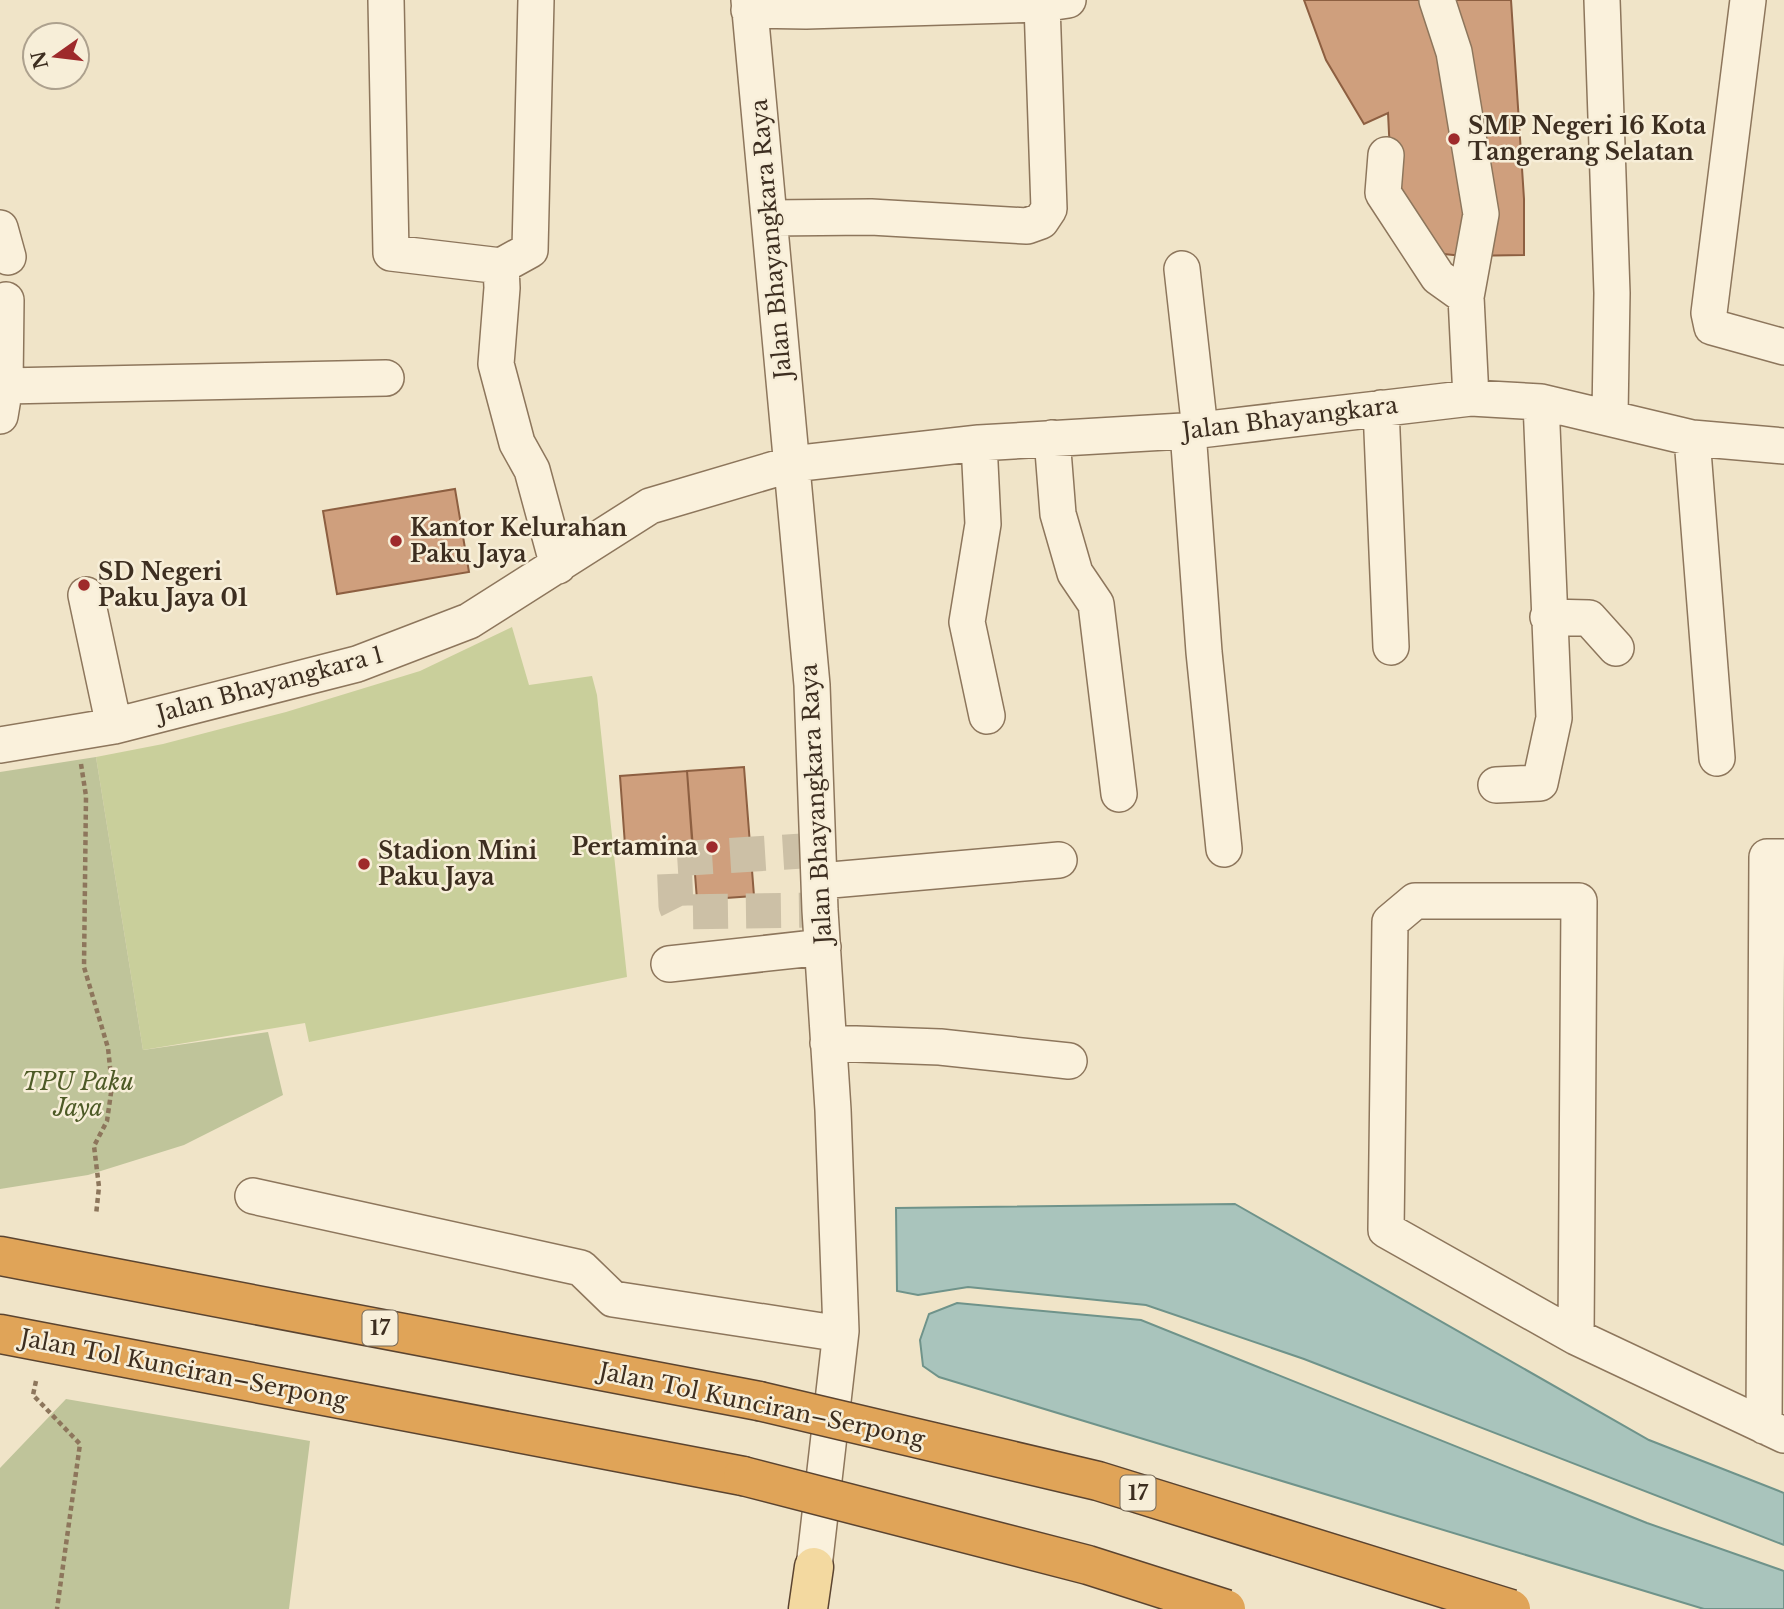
<svg xmlns="http://www.w3.org/2000/svg" width="1784" height="1609" font-family="'Libre Baskerville',serif">
<style>
.green{fill:#c9cf9b}
.cemetery{fill:#bfc49a}
.water{fill:#a9c4bc;stroke:#6f938a;stroke-width:2}
.building{fill:#cf9f7d;stroke:#8d5f41;stroke-width:2}
.lines{fill:none;stroke-linecap:round;stroke-linejoin:round}
.minor-tunnel{stroke:#ccc0a6;stroke-width:35;stroke-dasharray:35 18;stroke-linecap:butt}
.minor-casing{stroke:#8d765c;stroke-width:38}
.major-casing{stroke:#5b4430;stroke-width:41}
.highway-casing{stroke:#5b4430;stroke-width:41}
.path{stroke:#8d765c;stroke-width:4.5;stroke-dasharray:5 3.5;stroke-linecap:butt}
.minor{stroke:#faf1dc;stroke-width:35}
.major{stroke:#f3d9a0;stroke-width:38}
.highway{stroke:#e0a458;stroke-width:38}
.highway-bridge-casing{stroke:#5b4430;stroke-width:41;stroke-linecap:butt}
.highway-bridge{stroke:#e0a458;stroke-width:38}
.poi-dot{fill:#9e2a2b;stroke:#f7eed8;stroke-width:2.5}
.labels{text-anchor:middle;dominant-baseline:central;stroke-width:5;stroke-linejoin:round;paint-order:stroke}
.shield{fill:#f7eed8;stroke:#756857;stroke-width:2}
.shield-label{font-size:21px;font-weight:bold;fill:#3d2e20}
.poi-label{font-size:23px;font-weight:bold;fill:#3d2e20;stroke:#f7eed8;text-anchor:start}
.street-label{font-size:23px;fill:#3d2e20;stroke:#f7eed8}
.park-label{font-size:23px;font-style:italic;fill:#4d5a26;stroke:#f7eed8}
</style>
<rect width="100%" height="100%" fill="#f0e4c8"/>
<path class="green" d="M512,627L529,685L592,676L597,695L627,977L309,1042L305,1023L143,1050L96,757L163,744L286,712L420,671Z"/>
<path class="cemetery" d="M96,757L143,1050L268,1032L283,1095L184,1145L88,1175L0,1189V772Z
M66,1399L310,1441L289,1609H0V1468Z"/>
<path class="water" d="M1235,1204L1649,1440L1784,1493V1545L1304,1359L1146,1305L968,1287L918,1295L897,1291L896,1208Z
M957,1303L1141,1320L1647,1523L1784,1571V1609H1704L939,1377L923,1366L920,1340L929,1314Z"/>
<path class="building" d="M1304,0H1511L1524,199V255L1463,256L1415,251L1390,153L1388,113L1364,124L1326,60Z
M455,489L469,572L337,594L323,511Z
M744,767L754,896L697,900L687,771Z
M687,771L692,841L625,845L620,776Z"/>
<g class="lines">
<path class="minor-tunnel" d="M818,850L674,859L676,906L679,912L820,910"/>
<defs>
<path id="minor" d="M386,0L391,253L501,266L530,250L536,0
M749,0L812,685L820,910L833,1110L841,1331L814,1567
M1437,0L1454,52L1481,214L1466,297L1471,398
M1602,0L1612,293L1610,416
M1748,0L1709,313L1712,327L1784,347
M749,10L806,11L1042,4L1068,0
M1386,155L1383,193L1438,277L1466,297
M769,218L871,217L1027,226L1041,221L1049,209L1042,4
M0,228L8,257
M501,266L502,288L496,364L517,443L532,470L558,566
M1182,269L1200,430
M5,386L386,378
M1381,408L1391,647
M0,416L5,386L6,300
M1188,431L1204,652L1224,849
M1052,438L1058,514L1075,573L1096,604L1119,794
M1692,438L1717,758
M979,443L983,524L967,622L987,716
M86,595L114,726
M1548,617L1589,618L1616,648
M0,745L114,726L357,664L469,621L650,506L792,464L979,443L1200,430L1471,398L1541,402L1692,438L1784,446
M1496,785L1540,783L1554,718L1541,402
M820,881L1059,860
M669,964L823,947
M828,1043L940,1047L1069,1061
M253,1196L581,1268L613,1299L822,1331H841
M1576,1337L1579,901H1415L1390,922L1386,1230L1576,1337L1784,1435
M1764,1426L1767,857H1784"/>
<path id="major" d="M808,1609L814,1567"/>
<path id="highway" d="M0,1256L759,1401
M0,1334L743,1476"/>
</defs>
<use href="#minor" class="minor-casing"/>
<use href="#major" class="major-casing"/>
<use href="#highway" class="highway-casing"/>
<path class="path" d="M81,764L86,796L84,967L108,1048L112,1086L107,1121L94,1146L99,1187L96,1215
M36,1381L33,1395L80,1444L57,1609"/>
<use href="#minor" class="minor"/>
<use href="#major" class="major"/>
<use href="#highway" class="highway"/>
<defs>
<path id="highway-bridge" d="M759,1401L1098,1481L1511,1609
M743,1476L1088,1565L1226,1609"/>
</defs>
<use href="#highway-bridge" class="highway-bridge-casing"/>
<use href="#highway-bridge" class="highway-bridge"/>
</g>
<g class="poi-dot">
<circle cx="1454" cy="139" r="7"/>
<circle cx="396" cy="541" r="7"/>
<circle cx="84" cy="585" r="7"/>
<circle cx="712" cy="847" r="7"/>
<circle cx="364" cy="864" r="7"/>
</g>
<g class="labels">
<g class="shield">
<rect x="362.5" y="1310.5" width="35" height="35" rx="5"/>
<rect x="1120.5" y="1475.5" width="35" height="35" rx="5"/>
</g>
<g class="shield-label">
<text x="380" y="1328">17</text>
<text x="1138" y="1493">17</text>
</g>
<g class="poi-label">
<text x="1468" y="126">SMP Negeri 16 Kota<tspan x="1468" dy="26">Tangerang Selatan</tspan></text>
<text x="410" y="528">Kantor Kelurahan<tspan x="410" dy="26">Paku Jaya</tspan></text>
<text x="98" y="572">SD Negeri<tspan x="98" dy="26">Paku Jaya 01</tspan></text>
<text x="698" y="847" text-anchor="end">Pertamina</text>
<text x="378" y="851">Stadion Mini<tspan x="378" dy="26">Paku Jaya</tspan></text>
</g>
<g class="street-label">
<text transform="translate(771 239) rotate(-95)">Jalan Bhayangkara Raya</text>
<text transform="translate(1290 418) rotate(-7)">Jalan Bhayangkara</text>
<text transform="translate(270 684) rotate(-15)">Jalan Bhayangkara 1</text>
<text transform="translate(816 804) rotate(-93)">Jalan Bhayangkara Raya</text>
<text transform="translate(184 1369) rotate(11)">Jalan Tol Kunciran–Serpong</text>
<text transform="translate(762 1405) rotate(12)">Jalan Tol Kunciran–Serpong</text>
</g>
<g class="park-label">
<text x="78" y="1082">TPU Paku<tspan x="78" dy="26">Jaya</tspan></text>
</g>
</g>
<g transform="translate(56 56) rotate(256)"><circle r="33" fill="#f7eed8" stroke="#ada18e" stroke-width="2"/>
<path d="M0-5L12 26L0 18L-12 26Z" fill="#9e2a2b"/>
<text y="-10" font-size="19" font-weight="bold" text-anchor="middle" fill="#3d2e20">N</text>
</g>
</svg>
